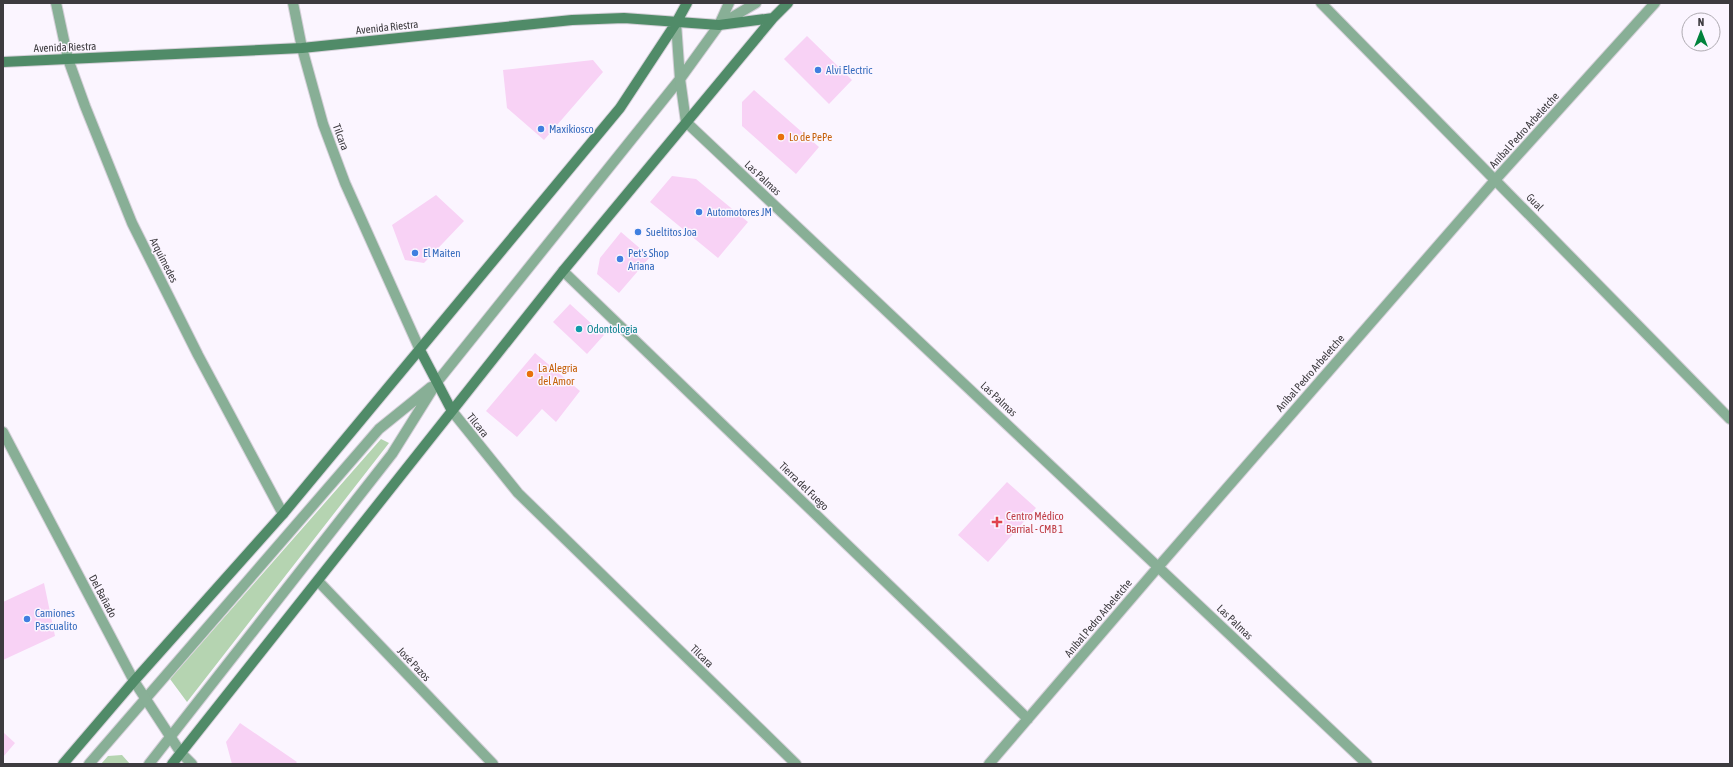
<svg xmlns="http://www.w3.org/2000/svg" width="1733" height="767" font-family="'Asap Condensed',sans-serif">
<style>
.green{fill:#b5d4b1}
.building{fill:#f8d2f5}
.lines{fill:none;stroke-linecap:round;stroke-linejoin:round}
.service-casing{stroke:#d5d0d9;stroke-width:12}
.minor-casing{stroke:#d5d0d9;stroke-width:12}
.tertiary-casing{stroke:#d5d0d9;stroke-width:12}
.secondary-casing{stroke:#d5d0d9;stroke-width:12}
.service{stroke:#88af96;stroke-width:10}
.minor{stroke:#88af96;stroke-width:10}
.tertiary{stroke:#88af96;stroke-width:10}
.secondary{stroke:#508b68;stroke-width:10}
.shop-dot{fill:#3f7fe0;stroke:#fbf5ff;stroke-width:1.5}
.food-dot{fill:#e8710a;stroke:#fbf5ff;stroke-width:1.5}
.culture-dot{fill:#0f9aa8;stroke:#fbf5ff;stroke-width:1.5}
.health-dot{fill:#e0444e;stroke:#fbf5ff;stroke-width:1.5}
.labels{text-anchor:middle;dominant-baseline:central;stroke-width:3;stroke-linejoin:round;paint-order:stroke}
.street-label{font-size:11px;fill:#3d3b3f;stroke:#fbf5ff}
.shop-label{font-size:11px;fill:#366cbe;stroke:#fbf5ff;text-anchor:start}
.food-label{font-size:11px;fill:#c56008;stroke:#fbf5ff;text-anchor:start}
.culture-label{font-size:11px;fill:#0d838f;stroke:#fbf5ff;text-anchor:start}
.health-label{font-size:11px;fill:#be3a42;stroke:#fbf5ff;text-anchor:start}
</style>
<rect width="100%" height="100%" fill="#fbf5ff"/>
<path class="green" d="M381,439L389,443L187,702L170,679Z
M122,755L130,764H101L108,756Z"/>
<path class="building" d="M807,36L852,80L829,104L784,59Z
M593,60L603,72L544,140L507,108L503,70Z
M754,90L819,147L796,174L742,126V102Z
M672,176L696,179L748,222L718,258L650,202Z
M436,195L464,221L424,263L405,260L392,225Z
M621,232L650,257L619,293L597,274L600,258Z
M570,304L604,335L587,354L553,322Z
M535,353L580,391L556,422L542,409L517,437L486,411Z
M1007,482L1036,508L988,562L958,535Z
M44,583L55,636L3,660V602Z
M240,723L297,762L295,764H232L226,742Z
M3,732L15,743L3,757Z"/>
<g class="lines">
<defs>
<path id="service" d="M719,25L756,3
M89,764L379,429L431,387
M149,764L392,454L437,382L680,79L719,25L729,3"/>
<path id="minor" d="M56,3L68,59L85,106L132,223L198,355L283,514
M293,3L302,48L323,124L345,183L420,350
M1321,3L1730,419
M676,23L680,79L686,122L1367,764
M563,271L1028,719
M3,432L134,681L181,753L192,764
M318,581L493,764
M989,764L1159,566L1496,179L1655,3"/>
<path id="tertiary" d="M452,411L518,493L796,764"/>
<path id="secondary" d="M3,62L302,48L572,20L624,18L719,25L773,18
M420,350L452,411
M63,764L134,681L283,514L620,108L676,23L687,3
M172,764L563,271L773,18L788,3"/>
</defs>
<use href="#service" class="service-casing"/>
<use href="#minor" class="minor-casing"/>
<use href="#tertiary" class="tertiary-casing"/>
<use href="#secondary" class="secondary-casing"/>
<use href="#service" class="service"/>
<use href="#minor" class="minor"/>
<use href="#tertiary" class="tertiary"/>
<use href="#secondary" class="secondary"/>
</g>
<g class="shop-dot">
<circle cx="818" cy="70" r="4"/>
<circle cx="541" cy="129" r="4"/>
<circle cx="699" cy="212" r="4"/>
<circle cx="638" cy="232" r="4"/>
<circle cx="415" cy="253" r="4"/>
<circle cx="620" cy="259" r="4"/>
<circle cx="27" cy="619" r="4"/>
</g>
<g class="food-dot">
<circle cx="781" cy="137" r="4"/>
<circle cx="530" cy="374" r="4"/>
</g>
<circle class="culture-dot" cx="579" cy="329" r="4"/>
<path class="health-dot" d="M995 516h4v4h4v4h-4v4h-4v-4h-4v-4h4z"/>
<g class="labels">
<g class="street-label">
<text transform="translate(387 27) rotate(-6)">Avenida Riestra</text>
<text transform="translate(65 47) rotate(-2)">Avenida Riestra</text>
<text transform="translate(1524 130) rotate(-48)">Aníbal Pedro Arbeletche</text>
<text transform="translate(341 137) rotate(70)">Tilcara</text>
<text transform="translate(763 178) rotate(43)">Las Palmas</text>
<text transform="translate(1535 202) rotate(46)">Gual</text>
<text transform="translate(164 260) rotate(63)">Arquímedes</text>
<text transform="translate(1310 373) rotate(-49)">Aníbal Pedro Arbeletche</text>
<text transform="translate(999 399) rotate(43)">Las Palmas</text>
<text transform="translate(478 425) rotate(51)">Tilcara</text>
<text transform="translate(804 486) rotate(44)">Tierra del Fuego</text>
<text transform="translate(103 596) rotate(62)">Del Bañado</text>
<text transform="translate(1098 618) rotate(-50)">Aníbal Pedro Arbeletche</text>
<text transform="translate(1235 622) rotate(44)">Las Palmas</text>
<text transform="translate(702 656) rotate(44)">Tilcara</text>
<text transform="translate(414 664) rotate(46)">José Pazos</text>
</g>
<g class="shop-label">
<text x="826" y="70">Alvi Electric</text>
<text x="549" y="129">Maxikiosco</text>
<text x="707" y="212">Automotores JM</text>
<text x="646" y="232">Sueltitos Joa</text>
<text x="423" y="253">El Maiten</text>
<text x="628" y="253">Pet's Shop<tspan x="628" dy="13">Ariana</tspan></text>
<text x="35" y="613">Camiones<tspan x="35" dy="13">Pascualito</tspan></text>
</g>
<g class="food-label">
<text x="789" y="137">Lo de PePe</text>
<text x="538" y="368">La Alegria<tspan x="538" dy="13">del Amor</tspan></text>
</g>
<g class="culture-label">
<text x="587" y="329">Odontologia</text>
</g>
<g class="health-label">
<text x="1006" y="516">Centro Médico<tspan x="1006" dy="13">Barrial - CMB 1</tspan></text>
</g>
</g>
<rect width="1733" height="767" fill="none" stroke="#3d3b3f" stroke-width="8"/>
<g transform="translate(1701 32)"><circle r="19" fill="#fbf5ff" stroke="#afabb2"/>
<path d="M0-3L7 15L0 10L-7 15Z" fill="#00823c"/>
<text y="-6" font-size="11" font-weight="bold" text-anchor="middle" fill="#3d3b3f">N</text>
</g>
</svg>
